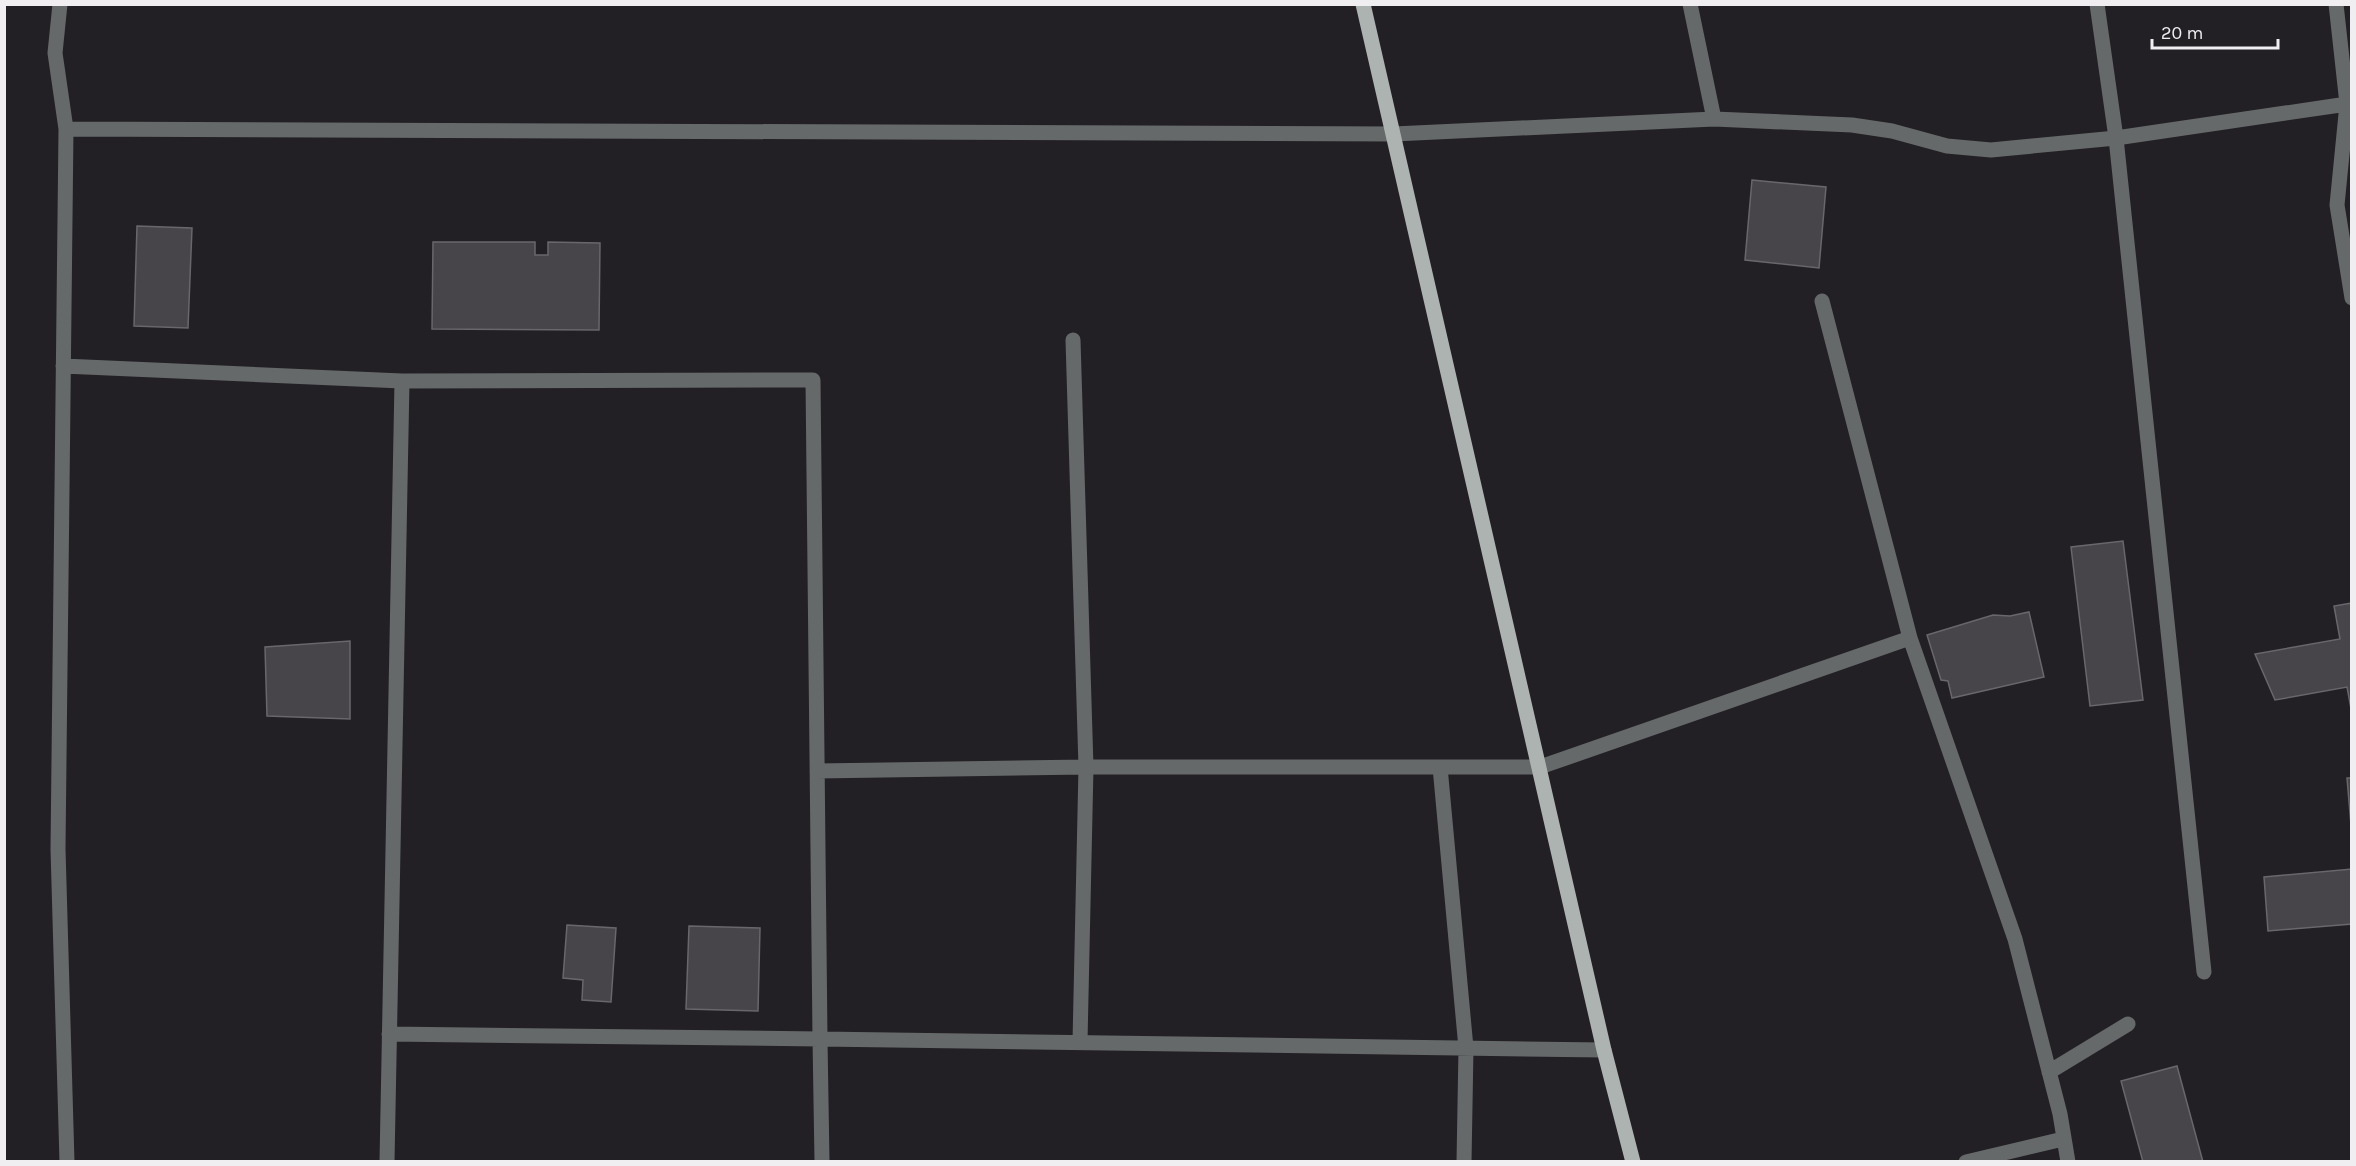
<svg xmlns="http://www.w3.org/2000/svg" width="2356" height="1166" font-family="Karla,sans-serif">
<style>
.building{fill:#48454a;stroke:#69666c;stroke-width:1.5}
.lines{fill:none;stroke-linecap:round;stroke-linejoin:round}
.street{stroke:#666969;stroke-width:15}
.primary{stroke:#adb3b1;stroke-width:15}
</style>
<rect width="100%" height="100%" fill="#222024"/>
<path class="building" d="M1752,180L1826,187L1819,268L1745,260Z
M137,226L192,228L188,328L134,326Z
M433,242H535V255H548V242L600,243L599,330L432,329Z
M2123,541L2143,700L2090,706L2071,547Z
M2352,603V714L2347,687L2275,700L2255,654L2340,639L2334,606Z
M2029,612L2044,677L1952,698L1948,681L1941,680L1927,635L1993,615L2010,616Z
M350,641V719L267,716L265,647Z
M2347,778H2352V837Z
M2352,869V924L2268,931L2264,877Z
M567,925L616,928L611,1002L582,1000L583,980L563,978Z
M689,926L760,928L758,1011L686,1009Z
M2177,1066L2203,1162H2143L2121,1081Z"/>
<g class="lines">
<path class="street" d="M60,4L55,53L66,129L58,849L67,1162
M1690,4L1714,119
M2097,4L2116,138L2204,972
M2336,4L2347,104L2337,205L2352,298
M66,129L1394,134L1714,119L1852,125L1892,131L1947,146L1991,150L2116,138L2347,104
M1822,301L1910,638
M1073,340L1086,767L1080,1042
M63,366L402,381L813,380L820,1039L1604,1050
M1440,767L1466,1048L1464,1162
M817,771L1086,767H1540L1910,638L2015,939L2060,1114L2068,1162
M389,1034L820,1039L822,1162
M2049,1072L2128,1024
M387,1162L402,381
M1966,1162L2063,1139"/>
<path class="primary" d="M1363,4L1604,1050L1633,1162"/>
</g>
<rect width="2356" height="1166" fill="none" stroke="#f0eef1" stroke-width="12"/>
<path d="M2152 39v9h126v-9" fill="none" stroke="#f0eef1" stroke-width="3"/>
<text x="2161" y="39" font-size="18" fill="#f0eef1" stroke="#222024" stroke-width="4.5" paint-order="stroke">20 m</text>
</svg>
